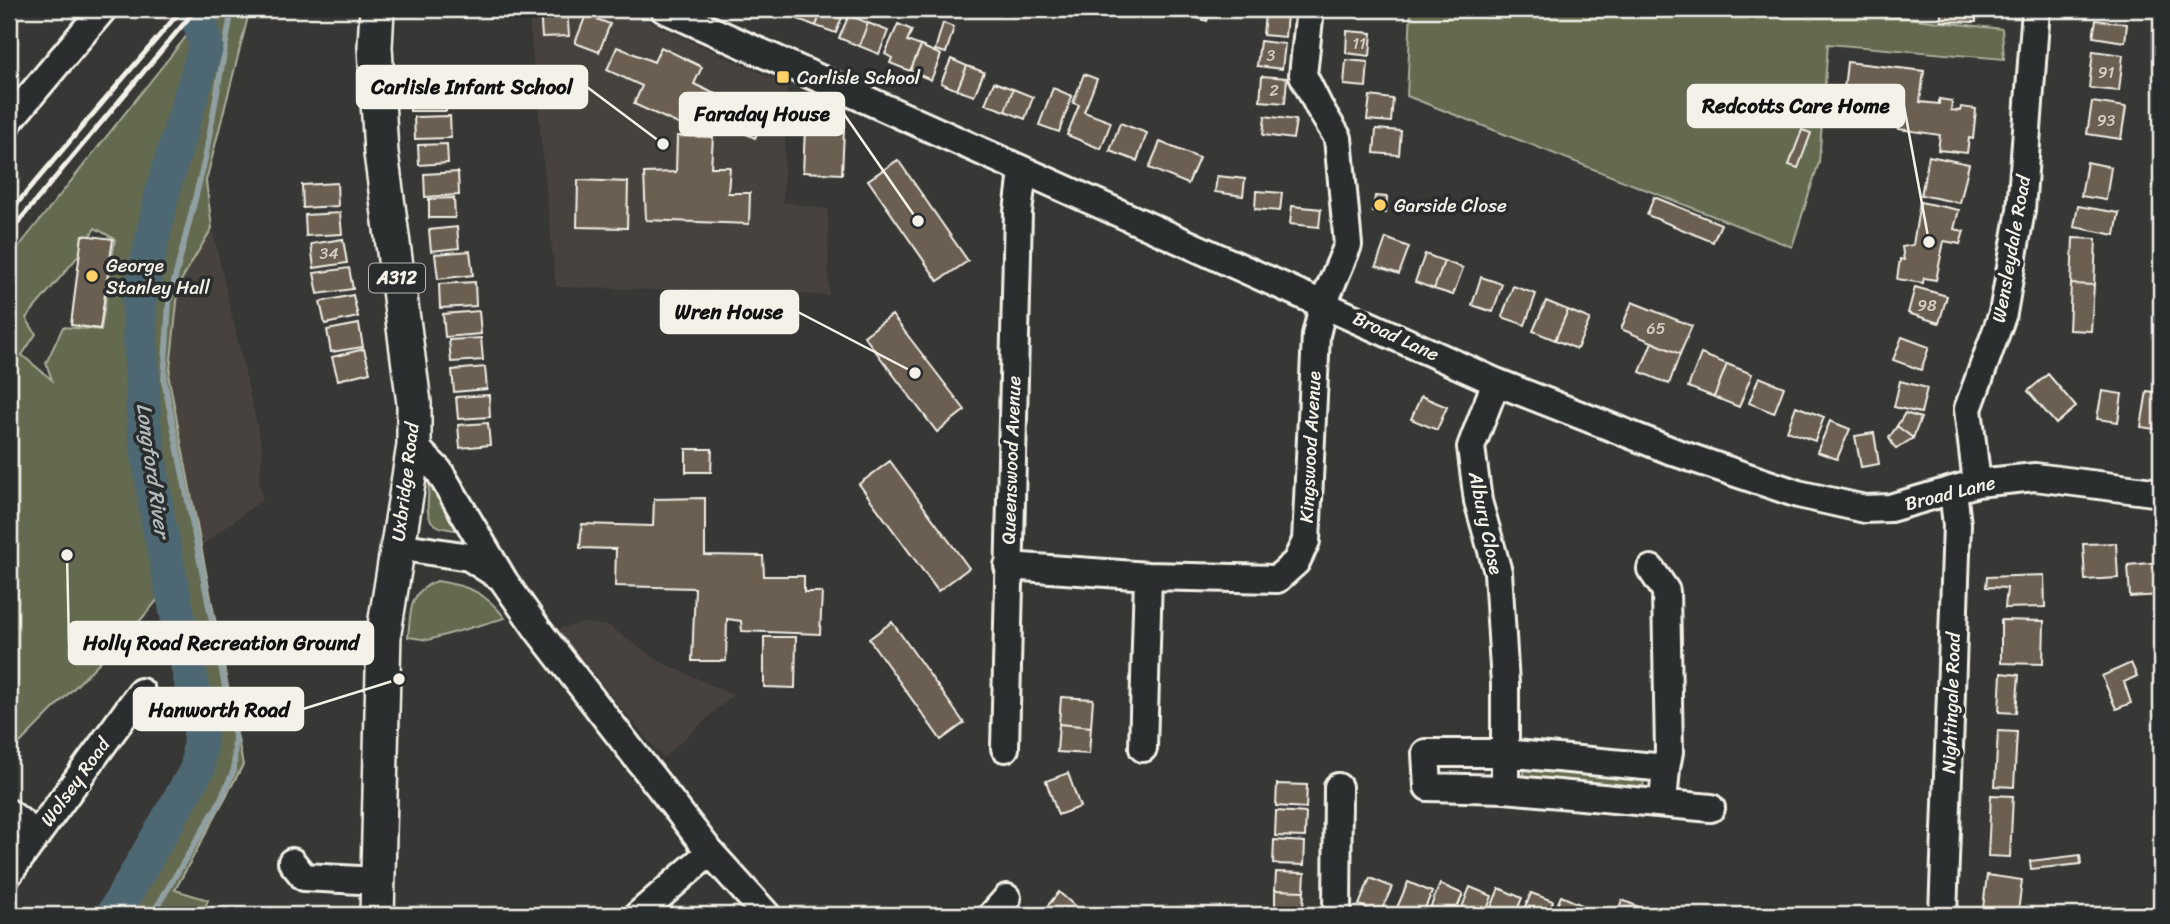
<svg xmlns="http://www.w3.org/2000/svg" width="2170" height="924" font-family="Sriracha,sans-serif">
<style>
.built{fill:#46433d}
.green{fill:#646b50;stroke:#acae9c;stroke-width:2;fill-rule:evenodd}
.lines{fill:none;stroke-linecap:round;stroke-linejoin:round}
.stream{stroke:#909fa1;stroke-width:6}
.river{stroke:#4e6872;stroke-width:35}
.building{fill:#6a5f51;stroke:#f4f1e8;stroke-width:2}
.minor-casing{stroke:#f4f1e8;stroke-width:32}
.major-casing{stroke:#f4f1e8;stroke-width:38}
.minor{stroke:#2a2d2e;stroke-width:26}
.major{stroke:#2a2d2e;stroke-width:33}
.rail{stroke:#f4f1e8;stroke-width:5}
.poi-dot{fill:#ffd166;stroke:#2a2d2e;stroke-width:2.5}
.labels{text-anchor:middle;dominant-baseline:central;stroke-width:7;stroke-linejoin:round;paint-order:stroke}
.number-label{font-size:16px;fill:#d2ccc2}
.shield{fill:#2a2d2e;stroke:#b7b6b0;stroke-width:2}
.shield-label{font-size:18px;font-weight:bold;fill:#f4f1e8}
.poi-label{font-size:19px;fill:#f4f1e8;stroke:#2a2d2e;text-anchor:start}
.street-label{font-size:19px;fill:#f4f1e8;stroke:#2a2d2e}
.water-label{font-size:21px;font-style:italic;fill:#b2bab9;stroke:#2a2d2e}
.leader{fill:none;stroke:#f4f1e8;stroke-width:2.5}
.callout-dot{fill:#f4f1e8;stroke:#2a2d2e;stroke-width:2.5}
.callout{fill:#f4f1e8;stroke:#f4f1e8;stroke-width:2.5}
.callout-label{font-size:21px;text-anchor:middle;font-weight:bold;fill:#111}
</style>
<rect width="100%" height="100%" fill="#373735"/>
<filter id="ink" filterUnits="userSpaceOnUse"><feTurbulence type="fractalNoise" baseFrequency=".0143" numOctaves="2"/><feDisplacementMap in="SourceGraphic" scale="14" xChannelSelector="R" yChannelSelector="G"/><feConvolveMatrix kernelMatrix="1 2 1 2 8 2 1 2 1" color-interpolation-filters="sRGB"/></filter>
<g filter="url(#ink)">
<path class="built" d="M528,9H621L787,85L783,202L828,209L829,295L556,287Z
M212,228L263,451L259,479L263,499L201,546L188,494L169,379L179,284Z
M585,623L609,626L657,660L733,695L663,758L556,629Z"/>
<path class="green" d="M208,9H250L206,181L212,228L179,284L169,379L243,765L175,890L208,900L202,915H122L169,834L168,810L188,800L213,744L175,579L138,623L9,754V259ZM95,228L115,239L101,330L63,327L46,363L52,380L22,355L36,334L26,318L75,260Z
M1411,9H1827L2002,29L2004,59L1828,44L1819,162L1792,247L1407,96Z
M433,482L458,529L457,530C423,528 427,514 429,486Z
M437,581C469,586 485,592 505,618L428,640L408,637C411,610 408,592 437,581Z
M1525,765L1644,774L1643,792L1523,783Z"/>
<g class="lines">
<path class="stream" d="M152,915L219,803L234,770L235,737L164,380L169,302L205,159L232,9"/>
<path class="river" d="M113,915L198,768L201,729L158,520L144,422L139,301L164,186L206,46L197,9"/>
</g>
<path class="building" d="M540,9H567L569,36L542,37Z
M799,9H822L816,26L795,18Z
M822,9L844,12L836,33L816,26Z
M1194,9H1211L1207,21L1191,16Z
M1941,9H1976V22L1941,21Z
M1265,13L1287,15L1285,37L1263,35Z
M586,15L610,24L599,52L575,43Z
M849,15L868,23L859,46L839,38Z
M2096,20L2127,24L2125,42L2093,37Z
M868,23L888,31L879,54L859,46Z
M943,23L954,27L946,53L935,50Z
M898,24L912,30L907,41L921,46L910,71L890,63L892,58L885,54Z
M1347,31L1372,33L1370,56L1346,53Z
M1260,41L1285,44L1282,69L1257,66Z
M921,46L941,55L931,80L910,71Z
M617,47L654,62L661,47L702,67L694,84L764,117L755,138L706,115L698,133L634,104L642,86L607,70Z
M2093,51L2123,55L2119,91L2089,88Z
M951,59L967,66L957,90L941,83Z
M1346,60L1368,62L1366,87L1344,85Z
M1847,62L1924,71L1920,102L1939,104V99L1952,101L1951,110L1960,111L1961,107L1976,109L1973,139L1969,138L1967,153L1938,150L1940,135L1898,129L1901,106L1889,109L1885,104L1876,103L1869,107L1863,102L1843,99Z
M967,66L984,72L974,96L957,90Z
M1084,74L1097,79L1084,112L1111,122L1101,149L1067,135L1079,105L1073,103Z
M1262,76L1287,78L1285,103L1260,101Z
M994,82L1013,89L1005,111L985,104Z
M410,88H446V111H410Z
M1053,88L1072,96L1059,132L1039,125Z
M1013,89L1033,97L1025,119L1005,111Z
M1370,96L1393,99L1391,122L1367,120Z
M2092,102L2126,107L2121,139L2087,134Z
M450,116L451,138L415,139L414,117Z
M1265,116L1296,120L1293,139L1263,135Z
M1120,123L1147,133L1137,161L1110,151Z
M805,129L844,130L842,174L803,172Z
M1376,129L1401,131L1399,155L1374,153Z
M1802,130L1811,133L1798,168L1789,165Z
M677,136L713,137L711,167H730L728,193H750L749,224L646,220L644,173L676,172Z
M1160,142L1199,158L1188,184L1149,168Z
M447,144L448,163L419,165L418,145Z
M1929,156L1969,164L1960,203L1921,195Z
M898,160L968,261L938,281L868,180Z
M2087,162L2111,167L2106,200L2081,196Z
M458,172L459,195L425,197L424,174Z
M1217,176L1245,179L1243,196L1215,192Z
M578,180L628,182L627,228L577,227Z
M337,183L338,206L303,208L302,185Z
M1256,191L1282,193L1280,211L1255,209Z
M1375,196L1387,197L1386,213L1373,212Z
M1654,197L1721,224L1713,242L1647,215Z
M454,198L455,218H429V199Z
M1920,202L1959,210L1954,229L1964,231L1960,244L1944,241L1936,280L1924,278L1923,283L1897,279L1900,259L1904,260L1902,247L1913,245Z
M1292,206L1321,209L1319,227L1290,224Z
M2078,206L2119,213L2115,235L2074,227Z
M340,213L342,234L306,236L305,215Z
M457,227L459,248L431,251L429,230Z
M82,235L113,239L100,329L71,325Z
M1386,238L1409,247L1399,274L1376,266Z
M2073,238L2096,239L2094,285L2071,284Z
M343,239L347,263L314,268L311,244Z
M470,251L473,275L438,279L435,254Z
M1425,254L1444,261L1434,289L1415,282Z
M1444,261L1463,268L1453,295L1434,289Z
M349,268L353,289L318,294L314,273Z
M1481,277L1502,284L1493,312L1472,305Z
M475,282L476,306L440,308L439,284Z
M2071,284L2094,285L2091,331L2069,330Z
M1513,286L1536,294L1525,325L1502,317Z
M1915,287L1947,296L1939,323L1908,313Z
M353,295L358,317L325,324L320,302Z
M1546,301L1568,310L1555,340L1533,331Z
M1632,302L1692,326L1680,354L1621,329Z
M1568,310L1590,319L1577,349L1555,340Z
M479,311L481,334L445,337L443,314Z
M892,315L965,410L937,432L864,336Z
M359,324L363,347L331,352L327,330Z
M1902,337L1929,347L1921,370L1893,360Z
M481,338L483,360L451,362L449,340Z
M1652,342L1680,354L1669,384L1640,372Z
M364,349L370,372L338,380L332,357Z
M1701,354L1727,364L1714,397L1688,387Z
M1727,364L1752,374L1739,407L1714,397Z
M485,367L487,389L454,392L452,370Z
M2048,374L2076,407L2056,424L2028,391Z
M1759,377L1784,387L1774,413L1749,403Z
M1900,381L1927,388L1921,413L1894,407Z
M2102,391L2122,394L2118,422L2097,419Z
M2147,391L2161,393V430L2141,427Z
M489,395L490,417L458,419L456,397Z
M1421,396L1447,407L1437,430L1411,419Z
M1796,406L1824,417L1815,441L1787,431Z
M1905,413L1921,418L1913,438L1897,426Z
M1830,421L1850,429L1837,459L1817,452Z
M488,423L490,445L460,448L458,425Z
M1897,426L1913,438L1896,449L1889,438Z
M1874,433L1879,464L1861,467L1855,436Z
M686,449H712L711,472H686Z
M890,461L969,568L938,591L859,484Z
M705,498V555L763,556L764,576H804V592H822L820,634L742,631L741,621L727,619L726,661H692L695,588L615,586L616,549L580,548L582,524L653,526L654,499Z
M2116,543L2118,578L2085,580L2083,544Z
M2161,562V595L2130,597L2128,565Z
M2044,575L2045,607L2005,608L2007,588L1986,587L1987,577Z
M2001,620L2044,621L2043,664L2001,663Z
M892,622L964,723L941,740L869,639Z
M764,637H796L795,688L764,687Z
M2131,663L2137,676L2124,682L2131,703L2116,709L2102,676Z
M2001,673L2019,675L2016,713L1999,712Z
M1061,697L1093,699L1091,727L1059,724Z
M1059,724L1091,727L1089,754L1057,752Z
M1998,731L2017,732L2014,787L1995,786Z
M1068,773L1080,807L1058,815L1046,781Z
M1277,784L1307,785L1306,808L1276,806Z
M1991,795L2013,796L2010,857L1988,856Z
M1276,811L1306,813L1305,837L1275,836Z
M1274,840L1305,842L1304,865L1273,864Z
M2080,855L2081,864L2031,869L2030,861Z
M1276,872L1305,873L1304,891L1275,890Z
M1987,875L2022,880L2018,912L1983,908Z
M1370,878L1392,887L1380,914L1359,905Z
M1408,882L1432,892L1422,915H1409L1396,910Z
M1440,884L1463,894L1454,915L1428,913Z
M1470,887L1492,896L1485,915H1459Z
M1499,888L1522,898L1515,915H1488Z
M1275,890L1304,891L1303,909L1275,907Z
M1059,892L1077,908L1071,915H1040Z
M1531,893L1553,901L1548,915H1522Z
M1561,896L1582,905L1578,915H1553Z
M1622,900L1644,909L1642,915H1616Z
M1275,907L1303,909V915H1274Z"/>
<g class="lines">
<defs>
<path id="minor" d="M664,9L1496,382L1677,453L1798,494L1865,509L1890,508L1977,483L2035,477L2161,493
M9,121L103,9
M1496,382L1471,447L1478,501L1498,572L1505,684V789L1711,808
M414,446L439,471L504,581L538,630L710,852L767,915
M1977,483L1968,409L2003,313L2021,210L2036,9
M397,546L469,557L497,575
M1008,566L1148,576L1277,579L1296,562L1306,541L1316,335L1324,302L1348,245L1338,138L1319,107L1303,75L1310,9
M1651,569L1666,591L1669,752L1666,768
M1005,748L1018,212L1023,172
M1143,748L1148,576
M1505,789L1428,787L1426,753H1504L1666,768L1663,802
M9,813L37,835
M292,862L304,877L378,881
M9,873L141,692
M638,915L710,852
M992,915L1007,898
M1337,915L1338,787
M1943,915L1957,525L1953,490"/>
<path id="major" d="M377,915L384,632L414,446V403L381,153L375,47L377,9"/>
</defs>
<use href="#minor" class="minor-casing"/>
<use href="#major" class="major-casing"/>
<use href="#minor" class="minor"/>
<use href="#major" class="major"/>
<path class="rail" d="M9,213L182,9
M9,233L196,9"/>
</g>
</g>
<g class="poi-dot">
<rect x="776" y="70" width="14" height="14" rx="3.5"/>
<circle cx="1380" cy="205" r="7"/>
<circle cx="92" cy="276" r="7"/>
</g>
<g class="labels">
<g class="number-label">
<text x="1359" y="43">11</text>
<text x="1271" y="55">3</text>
<text x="2106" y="72">91</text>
<text x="1274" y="90">2</text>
<text x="2106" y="120">93</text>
<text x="329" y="253">34</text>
<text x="1927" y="305">98</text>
<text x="1656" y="328">65</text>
</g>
<rect class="shield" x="369" y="263.5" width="56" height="29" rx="5"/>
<g class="shield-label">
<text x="397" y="278">A312</text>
</g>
<g class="poi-label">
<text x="797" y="77">Carlisle School</text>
<text x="1394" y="205">Garside Close</text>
<text x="106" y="265">George<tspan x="106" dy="22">Stanley Hall</tspan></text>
</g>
<g class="street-label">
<text transform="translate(2011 249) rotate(-80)">Wensleydale Road</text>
<text transform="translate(1396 336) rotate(25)">Broad Lane</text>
<text transform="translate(1310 447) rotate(-87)">Kingswood Avenue</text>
<text transform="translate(1011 460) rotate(-88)">Queenswood Avenue</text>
<text transform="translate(405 482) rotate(-83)">Uxbridge Road</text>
<text transform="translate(1950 493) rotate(-14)">Broad Lane</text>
<text transform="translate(1486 523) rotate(78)">Albury Close</text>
<text transform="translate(1951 703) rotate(-88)">Nightingale Road</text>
<text transform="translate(75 782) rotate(-54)">Wolsey Road</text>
</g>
<g class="water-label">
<text transform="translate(153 470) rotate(82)">Longford River</text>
</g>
</g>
<path class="leader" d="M663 144L587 87M1929 242L1904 106M918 221L844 114M915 373L798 312M67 555L69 643M399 679L303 709"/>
<g class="callout-dot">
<circle cx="663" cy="144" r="7"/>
<circle cx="1929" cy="242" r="7"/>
<circle cx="918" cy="221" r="7"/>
<circle cx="915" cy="373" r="7"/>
<circle cx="67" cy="555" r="7"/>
<circle cx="399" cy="679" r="7"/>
</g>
<g class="callout">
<rect x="357" y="66" width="230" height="42" rx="7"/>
<rect x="1688" y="85" width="216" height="42" rx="7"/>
<rect x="680" y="93" width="164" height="42" rx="7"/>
<rect x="661" y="291" width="137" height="42" rx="7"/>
<rect x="69" y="622" width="304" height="42" rx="7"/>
<rect x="134" y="688" width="169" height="42" rx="7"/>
</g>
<g class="callout-label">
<text x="472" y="94">Carlisle Infant School</text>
<text x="1796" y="113">Redcotts Care Home</text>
<text x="762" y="121">Faraday House</text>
<text x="729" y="319">Wren House</text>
<text x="221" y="650">Holly Road Recreation Ground</text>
<text x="219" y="717">Hanworth Road</text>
</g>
<rect width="2170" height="924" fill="none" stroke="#2a2d2e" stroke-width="35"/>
<rect x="18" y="18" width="2135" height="889" fill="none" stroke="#f4f1e8" stroke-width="2.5" filter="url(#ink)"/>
</svg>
